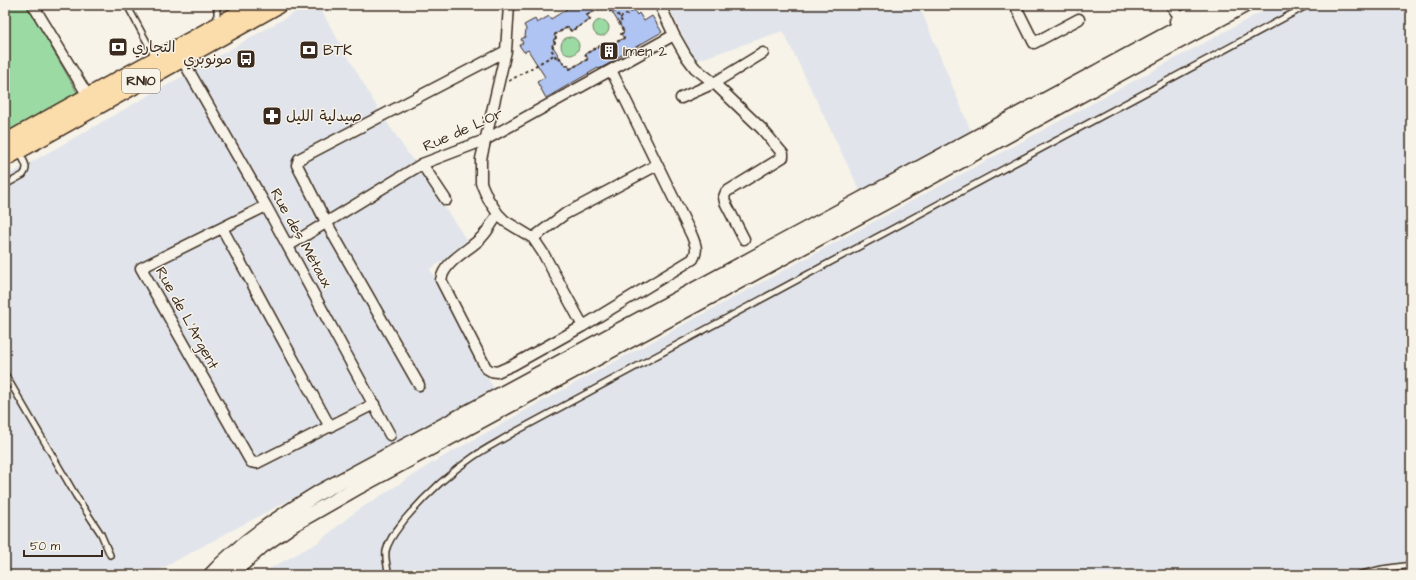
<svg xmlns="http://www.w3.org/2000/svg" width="1416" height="580" font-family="'Architects Daughter','Playpen Sans Arabic',sans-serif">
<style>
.built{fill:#e1e5eb}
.green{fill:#9cdaa3;stroke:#6c8260}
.building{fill:#afc4f2;stroke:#3b2a1e}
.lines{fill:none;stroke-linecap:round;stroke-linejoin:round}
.lane-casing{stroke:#3b2a1e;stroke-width:8}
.street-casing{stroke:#3b2a1e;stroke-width:13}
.secondary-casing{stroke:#3b2a1e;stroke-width:17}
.primary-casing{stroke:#3b2a1e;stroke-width:19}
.path{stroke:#3b2a1e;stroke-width:2;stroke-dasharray:3 3;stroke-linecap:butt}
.lane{stroke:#f7f3e8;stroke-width:5}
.street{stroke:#f7f3e8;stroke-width:10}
.secondary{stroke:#f7f3e8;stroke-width:14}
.primary{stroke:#fbddab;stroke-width:16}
.labels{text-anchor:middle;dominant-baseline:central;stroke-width:3;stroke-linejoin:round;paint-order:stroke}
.shield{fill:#f7f3e8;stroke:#73665b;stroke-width:1}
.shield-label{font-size:14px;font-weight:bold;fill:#3b2a1e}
.poi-label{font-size:15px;fill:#3b2a1e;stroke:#f7f3e8;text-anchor:start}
.street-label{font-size:15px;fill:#3b2a1e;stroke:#f7f3e8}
</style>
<rect width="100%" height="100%" fill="#f7f3e8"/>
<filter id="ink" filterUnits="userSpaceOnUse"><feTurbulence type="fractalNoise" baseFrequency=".025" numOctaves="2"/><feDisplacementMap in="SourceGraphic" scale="8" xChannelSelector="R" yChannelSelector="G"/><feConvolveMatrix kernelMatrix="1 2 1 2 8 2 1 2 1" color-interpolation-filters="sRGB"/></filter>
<g filter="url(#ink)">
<path class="built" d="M308,5H318L380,112L470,245L430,269L494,389L452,411L328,480L225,534L150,575H5V177Z
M668,5H919L971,131L860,191L783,31L695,61Z
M1274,5H1411V575H258L317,543L355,512L432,463L542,401Z"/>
<path class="green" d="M5,5H27L78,94L5,135Z
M593 28a8 8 0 1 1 16 0a8 8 0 1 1-16 0Z
M561 46a9 9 0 1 1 18 0a9 9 0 1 1-18 0Z"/>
<path class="building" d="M565,5H605L587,15L590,20L571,31L568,27L554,35L556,38L553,40L555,43L552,45L565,66L568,65L570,69L588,59L585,54L604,44L606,48L624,38L621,34L624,32L608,5H631L637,15L639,13L644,21L652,16L662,32L613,60L614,61L599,69L598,68L546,98L537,82L545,77L528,50L524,52L519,45L523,43L521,39L525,37L526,29L524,25L535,19L537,23L549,16L551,19L567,9Z"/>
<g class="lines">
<defs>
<path id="lane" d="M127,5L155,57
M217,5V23
M5,185L23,175C30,167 23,160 19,152
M5,374L76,496L101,534L110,555
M389,575C387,567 385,559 386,551C389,538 398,529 405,519C425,496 448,474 473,457C486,448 500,441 513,433L1308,5
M1358,575L1382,569L1411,565"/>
<path id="street" d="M33,5L91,101
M509,5L506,51L481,159V183L488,199L498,214L505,221L533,238L543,253L583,326
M660,5L674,35L686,56L695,68L714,83L762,129L783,154V157L726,192L724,197L725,202L744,239
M1015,5L1034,43L1079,19
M1171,5L1180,18
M1175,21L1203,5
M182,59L266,206L390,435
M681,98L714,83L763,53
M422,164L446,200
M266,206L141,268L251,462L257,463L374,404
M498,214C493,221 488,231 482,237C470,250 444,261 441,280L486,368L491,371L497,372L513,365L583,326L693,259C698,250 696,246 692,236L611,70
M222,228L330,427
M533,238L565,214L657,165
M288,246L422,164L485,140L674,35
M419,385L326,222L297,165L299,159L506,51"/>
<path id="secondary" d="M211,575C242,541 281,516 320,492L1221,5
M230,575L262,546L292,525L360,486L893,198L1245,5"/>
<path id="primary" d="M5,143C87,96 171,52 254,5
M5,158L278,5"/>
</defs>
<use href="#lane" class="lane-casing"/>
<use href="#street" class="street-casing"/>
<use href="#secondary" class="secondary-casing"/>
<use href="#primary" class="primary-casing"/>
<path class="path" d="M602,7L604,10L607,8L609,12L612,10L613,12L616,11L622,22L619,23L624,32L621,34L624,38L606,48L604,44L585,54L588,59L570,69L568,65L565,66L560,58L557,59L551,49L553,47L552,45L555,43L553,40L556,38L554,35L568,27L571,31L590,20L587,15Z
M620,18L643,5
M509,81L554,55"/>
<use href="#lane" class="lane"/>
<use href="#street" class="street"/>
<use href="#secondary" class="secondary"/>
<use href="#primary" class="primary"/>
</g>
</g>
<defs>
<symbol id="bank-square" viewBox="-11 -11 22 22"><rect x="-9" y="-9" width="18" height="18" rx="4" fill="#3b2a1e" stroke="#f7f3e8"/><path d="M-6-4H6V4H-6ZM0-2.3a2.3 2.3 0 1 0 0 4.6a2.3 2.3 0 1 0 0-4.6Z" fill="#fff"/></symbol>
<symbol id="building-square" viewBox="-11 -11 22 22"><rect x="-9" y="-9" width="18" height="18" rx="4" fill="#3b2a1e" stroke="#f7f3e8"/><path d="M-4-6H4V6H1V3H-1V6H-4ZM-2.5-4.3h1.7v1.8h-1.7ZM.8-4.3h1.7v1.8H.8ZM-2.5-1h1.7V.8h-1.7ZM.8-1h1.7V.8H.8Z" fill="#fff"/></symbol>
<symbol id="bus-square" viewBox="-11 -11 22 22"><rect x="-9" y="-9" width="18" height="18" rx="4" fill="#3b2a1e" stroke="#f7f3e8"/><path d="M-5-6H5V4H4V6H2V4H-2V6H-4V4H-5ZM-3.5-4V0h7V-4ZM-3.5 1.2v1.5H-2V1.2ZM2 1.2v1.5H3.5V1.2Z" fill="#fff"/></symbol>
<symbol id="pharmacy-square" viewBox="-11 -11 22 22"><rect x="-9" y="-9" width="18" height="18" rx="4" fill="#3b2a1e" stroke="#f7f3e8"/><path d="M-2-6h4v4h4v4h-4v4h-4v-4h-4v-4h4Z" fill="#fff"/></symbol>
</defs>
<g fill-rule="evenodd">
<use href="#bank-square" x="107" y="36" width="22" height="22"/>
<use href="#bank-square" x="298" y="39" width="22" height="22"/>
<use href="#building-square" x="598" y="40" width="22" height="22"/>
<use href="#bus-square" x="235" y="48" width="22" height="22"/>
<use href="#pharmacy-square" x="261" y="105" width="22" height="22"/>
</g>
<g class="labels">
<rect class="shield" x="122" y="69" width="38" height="24" rx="3"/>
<g class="shield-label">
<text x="141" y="81">RN10</text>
</g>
<g class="poi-label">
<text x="132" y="47">التجاري</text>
<text x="323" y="50">BTK</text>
<text x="623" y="51">Imen 2</text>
<text x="232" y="59" text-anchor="end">مونوبري</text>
<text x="286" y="116">صيدلية الليل</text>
</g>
<g class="street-label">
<text transform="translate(463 130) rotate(-24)">Rue de L'Or</text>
<text transform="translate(301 238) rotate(61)">Rue des Métaux</text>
<text transform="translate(187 318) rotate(61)">Rue de L'Argent</text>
</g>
</g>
<rect width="1416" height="580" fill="none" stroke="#f7f3e8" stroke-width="20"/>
<rect x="10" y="10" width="1396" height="560" fill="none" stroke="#3b2a1e" stroke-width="1.5" filter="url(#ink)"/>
<path d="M24 550v6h78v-6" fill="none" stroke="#3b2a1e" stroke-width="2"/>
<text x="30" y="550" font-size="12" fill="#3b2a1e" stroke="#f7f3e8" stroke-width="3" paint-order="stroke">50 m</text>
</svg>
